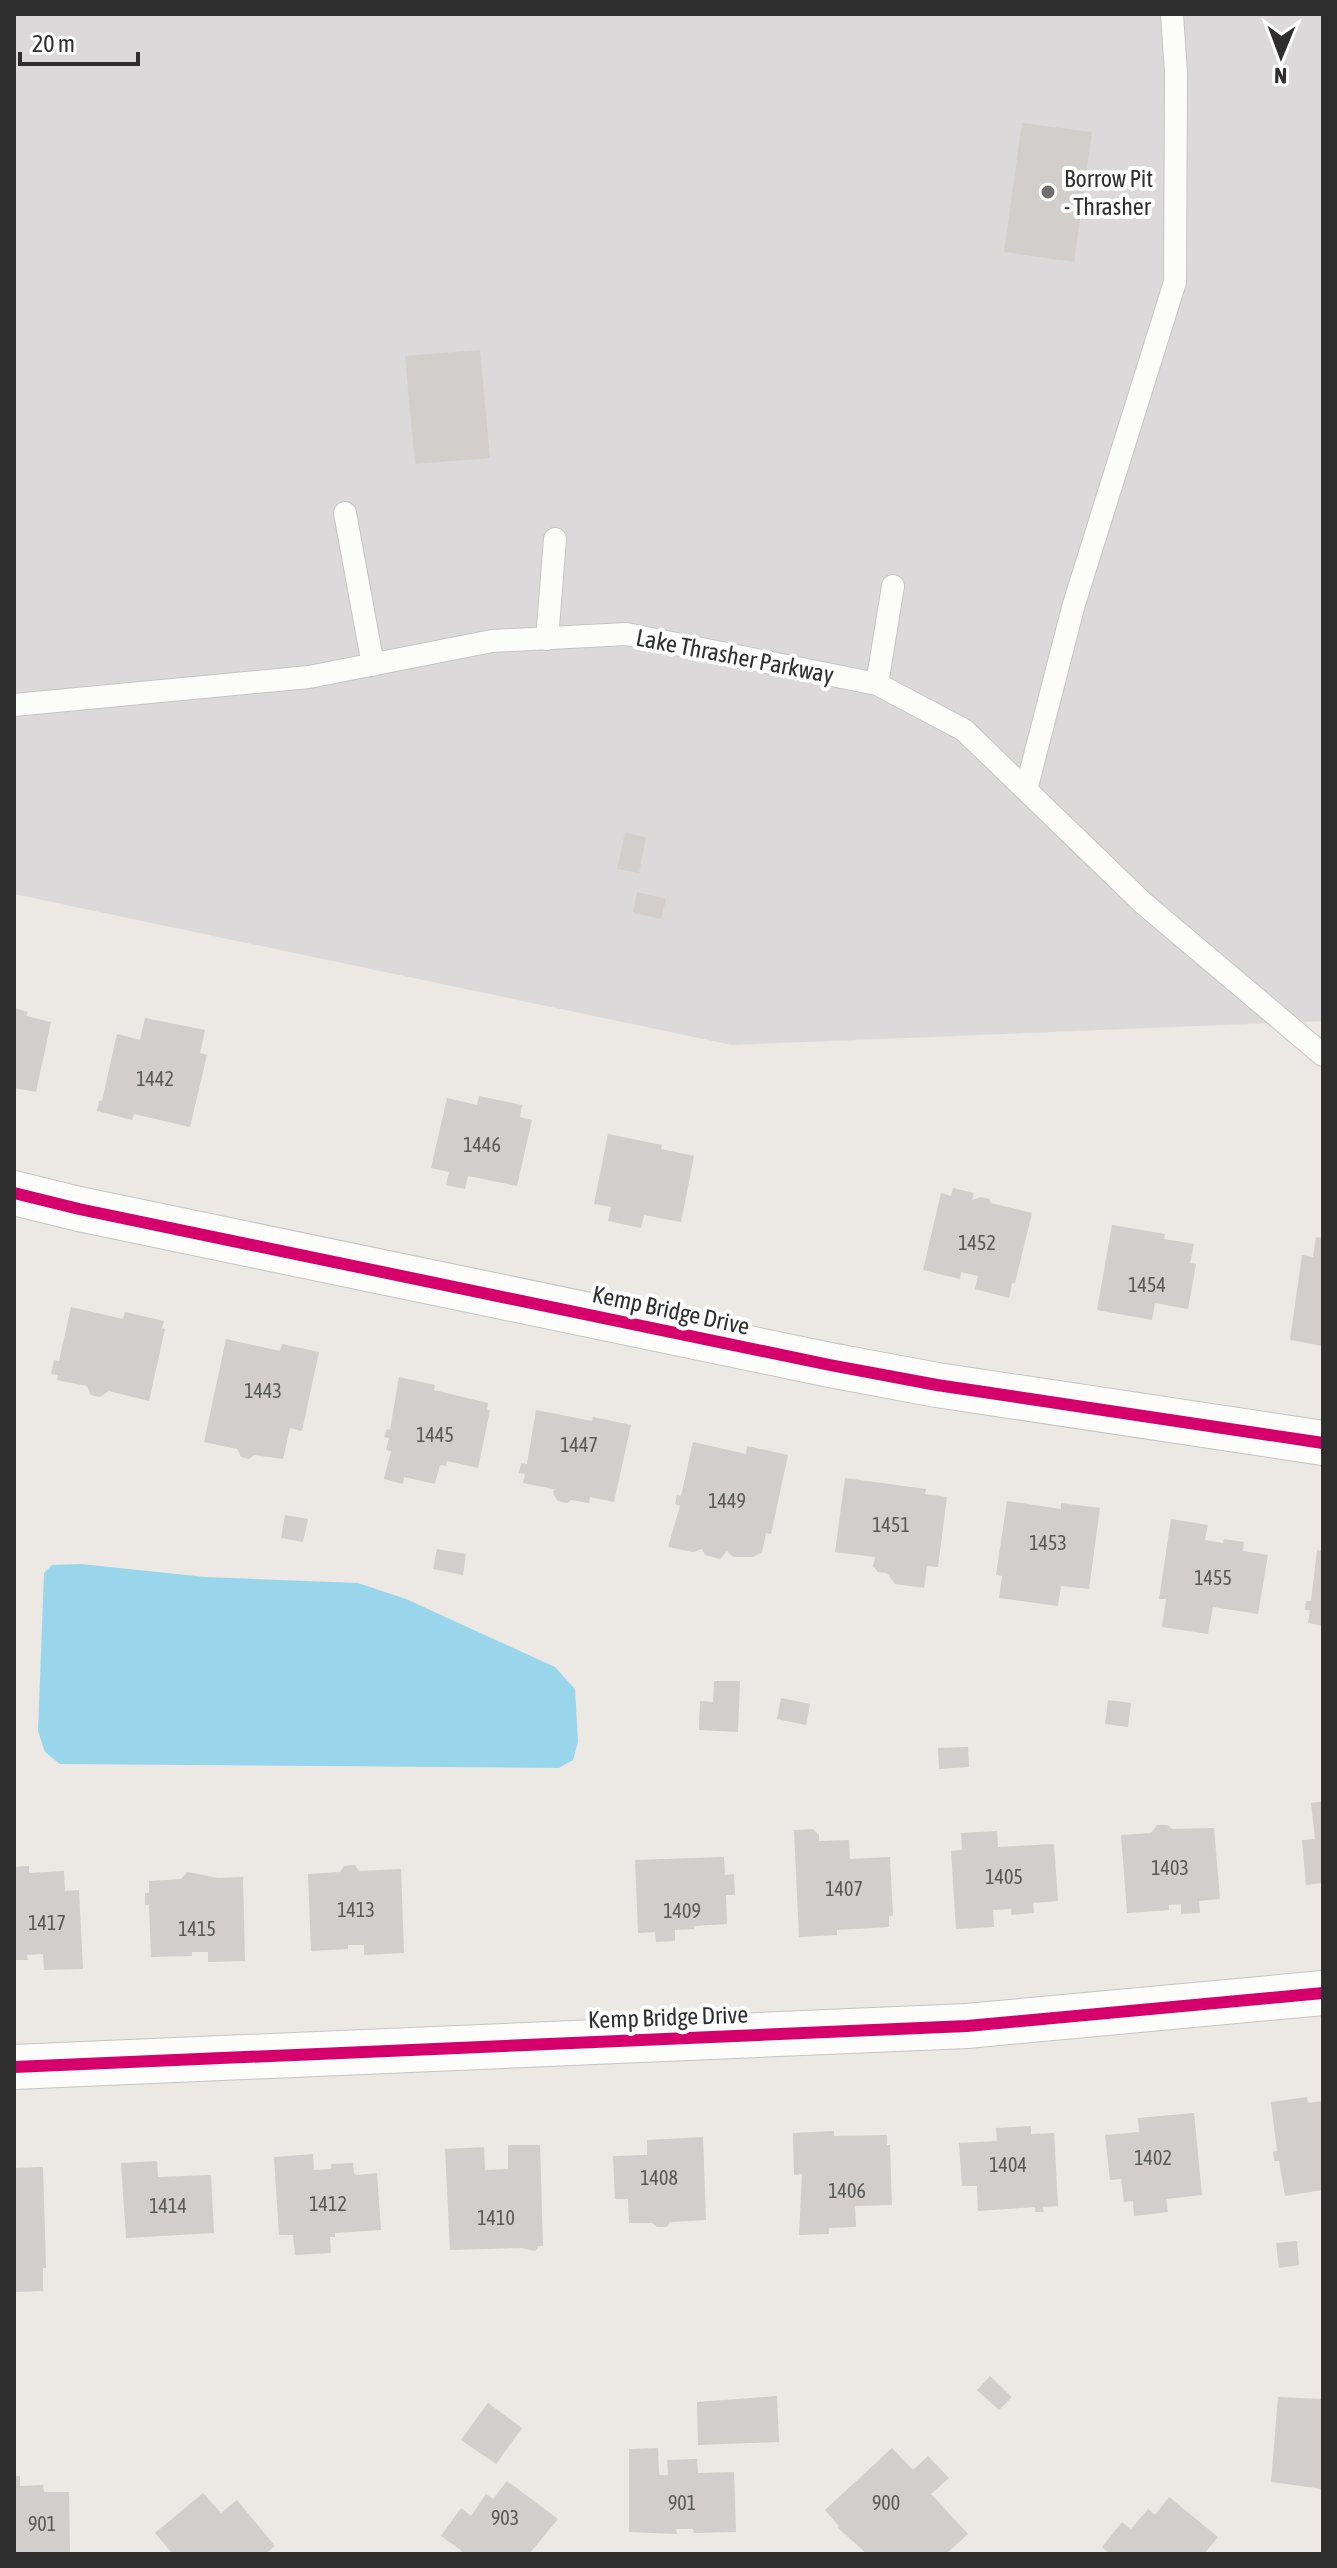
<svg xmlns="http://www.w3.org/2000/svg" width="1337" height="2568" font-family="'Asap Condensed',sans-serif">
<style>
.industrial{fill:#dcd9db}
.water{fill:#99d6ec}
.building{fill:#d1cecb}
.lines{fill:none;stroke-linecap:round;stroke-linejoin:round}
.lane-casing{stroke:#c5c4c5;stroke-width:24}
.street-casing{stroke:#c5c4c5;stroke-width:46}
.lane{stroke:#fcfcfb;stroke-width:22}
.street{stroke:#fcfcfb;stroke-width:44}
.cycleway-casing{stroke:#fff;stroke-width:17}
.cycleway{stroke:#d6006c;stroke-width:12}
.poi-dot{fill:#706f6e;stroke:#fff;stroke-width:3}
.labels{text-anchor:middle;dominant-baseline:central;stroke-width:8;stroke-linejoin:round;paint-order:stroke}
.number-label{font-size:20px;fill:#585857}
.poi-label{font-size:24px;fill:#2e2e2e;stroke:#fff;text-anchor:start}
.street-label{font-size:24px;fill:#2e2e2e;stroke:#fff}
</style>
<rect width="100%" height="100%" fill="#ece8e4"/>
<path class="industrial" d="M14,14H1323V1021L732,1045L14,894Z"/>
<path class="water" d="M81,1564L205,1577L358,1583L406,1599L555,1667L575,1689L578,1742L573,1760L559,1768L60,1764L45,1752L38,1731L44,1573L52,1565Z"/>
<path class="building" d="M1022,123L1092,132L1074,262L1004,252Z
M480,350L490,458L415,464L405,356Z
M625,833L646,837L639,873L617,869Z
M637,892L666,899L661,919L633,913Z
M14,1008L28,1012L26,1016L51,1022L36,1092L14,1088Z
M145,1018L205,1030L200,1053L207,1055L190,1127L134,1114L132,1120L97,1111L99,1101H102L117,1034L140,1040Z
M479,1096L522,1105L520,1117L532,1120L517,1186L468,1176L465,1189L446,1185L449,1172L431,1168L447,1098L477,1105Z
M608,1134L662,1145L661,1149L694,1156L681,1222L644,1215L641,1228L608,1221L611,1207L594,1204Z
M953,1188L974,1193L972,1200L981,1197L989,1199L991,1203L1032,1213L1015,1283H1012L1009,1298L975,1289L978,1276L961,1272L960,1279L923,1270L941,1193L951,1196Z
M1112,1225L1165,1234L1164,1239L1194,1244L1190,1263L1196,1264L1188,1309L1155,1303L1152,1320L1097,1310Z
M1316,1237L1323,1238V1346L1290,1340L1302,1255L1313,1257Z
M71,1307L123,1319L125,1312L164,1321L162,1328L165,1329L149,1401L109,1391L100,1397L91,1395L87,1386L57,1380L58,1375L51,1374L54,1360L59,1361Z
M226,1339L280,1351L282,1344L319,1352L302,1431L290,1428L283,1459L254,1455L249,1459L241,1457L237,1449L204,1442Z
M399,1377L435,1385L434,1390L488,1403L487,1410H490L478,1468L447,1461L446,1466L440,1465L435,1484L404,1477L403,1484L384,1479L391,1451L386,1450L389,1438L384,1437L387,1429L390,1430Z
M536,1410L592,1421L593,1417L631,1425L614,1502L590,1497L589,1503L571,1500L567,1503L558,1501L553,1494L554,1489L523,1483L525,1474L519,1473L521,1463L527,1464Z
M693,1442L746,1454L747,1446L788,1455L771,1534L766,1533L762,1552L753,1557H733L727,1551L720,1559L705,1555L702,1549L693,1552L668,1547L680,1506L675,1504L677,1495L681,1496Z
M845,1478L926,1489L925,1494L947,1497L938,1567L927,1566L924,1588L895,1584L887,1573L878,1572L873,1566L875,1557L835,1552Z
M1007,1501L1061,1509V1503L1100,1508L1089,1589L1061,1586L1058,1606L999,1598L1002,1576L996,1575Z
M285,1515L308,1519L303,1542L281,1538Z
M1171,1519L1208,1525L1205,1540L1223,1543L1224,1539L1244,1542L1243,1551L1268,1555L1258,1614L1213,1607L1208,1634L1162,1627L1166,1599H1159Z
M437,1549L466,1554L463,1575L433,1569Z
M1317,1550L1323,1551V1626L1308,1623L1310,1610H1305L1306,1601H1311Z
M714,1681H740L738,1732L699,1730L700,1701L713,1702Z
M781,1698L810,1704L806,1725L777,1719Z
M1108,1700L1131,1703L1128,1727L1105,1724Z
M968,1747L969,1767L939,1769L938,1748Z
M1323,1801V1883L1306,1885L1302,1840L1315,1839L1311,1803Z
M1157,1825H1167L1172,1829L1214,1828L1220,1899L1199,1901L1200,1913L1181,1914V1904L1169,1905V1910L1127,1913L1121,1835L1151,1833Z
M813,1829L819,1835V1841L849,1840L850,1859L890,1857L893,1916H889V1927L837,1930V1935L799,1937L794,1830Z
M997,1831L998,1847L1054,1844L1058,1901L1033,1903L1034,1913L1011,1915V1909L993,1910L994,1927L956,1929L951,1851L962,1850L961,1833Z
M724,1857L725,1875L734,1874L735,1895H726L727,1924L694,1926V1929L675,1930V1941L656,1942L655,1932L638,1933L635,1860Z
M355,1865L359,1871L401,1869L404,1953L364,1955V1945H348V1949L311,1951L308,1874L340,1872L344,1866Z
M29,1866V1873L64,1871L65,1891L79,1890L83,1969L44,1970L43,1954L27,1955L28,1960H14V1867Z
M187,1872L218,1878L243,1877L245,1961L208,1962V1952H192V1956L151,1957L149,1905H145V1893H149V1881L181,1879Z
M1307,2097L1308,2103L1323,2101V2190L1285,2196L1279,2161H1274L1273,2152L1277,2151L1271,2102Z
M1194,2113L1202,2195L1166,2199L1168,2212L1134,2216L1133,2201L1124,2202L1121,2179L1110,2180L1105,2135L1139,2132L1138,2118Z
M1031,2126V2134L1054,2133L1058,2206L1043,2207L1044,2212H1035V2207L978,2211L977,2186H962L959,2143L997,2141L996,2128Z
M834,2131V2136L887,2135V2145H890L892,2205L855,2206L856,2227L829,2228V2234L799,2235L802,2174L794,2175L793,2133Z
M703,2137L706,2220L670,2222L667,2227H657L652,2223H629L628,2199H615L613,2156L647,2155V2140Z
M508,2145H540L543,2246H539L535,2251L521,2248L450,2250L445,2149L484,2147L485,2170L508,2169Z
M313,2154L314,2170L331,2169V2164L353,2163L354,2173L357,2175L377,2173L381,2230L335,2233V2237H330L331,2253L295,2255L293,2235H279L274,2157Z
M157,2161L158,2177L211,2175L214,2233L126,2238L121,2163Z
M43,2167L46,2268H43V2291L14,2292V2168Z
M1297,2241L1299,2265L1279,2268L1276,2243Z
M990,2376L1012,2397L999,2410L977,2390Z
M777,2396L779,2442L698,2445L697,2402Z
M1278,2397L1322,2399L1323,2489L1271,2482Z
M488,2403L522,2428L496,2464L461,2440Z
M658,2448L659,2475H668L667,2460L697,2459L698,2473L734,2472L736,2532L694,2533L693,2529H676L677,2534L629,2532V2449Z
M892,2448L913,2470L928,2456L949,2478L931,2494L968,2534L946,2554H867L837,2527L839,2526L825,2510Z
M14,2476H20V2486L43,2485L44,2492H69L70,2554H14Z
M507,2481L558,2519L529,2554H460L462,2551L441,2536L461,2508L471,2516L486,2494L493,2499Z
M203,2493L221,2513L237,2500L275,2546L268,2552L270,2554H173L155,2533Z
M1169,2497L1218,2537L1204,2554H1110L1102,2547L1122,2522L1131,2529L1148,2509L1155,2515Z"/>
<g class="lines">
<defs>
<path id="lane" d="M345,513L373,665
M547,639L555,539
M877,684L893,586
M14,705L309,677L492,641L626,634L877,684L964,730L1143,903L1323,1055
M1026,790L1074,604L1175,282L1176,73L1172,14"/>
<path id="street" d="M14,1193L79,1209L830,1365L937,1385L1323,1443
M14,2067L967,2026L1323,1993"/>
</defs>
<use href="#lane" class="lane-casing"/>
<use href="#street" class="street-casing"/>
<use href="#lane" class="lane"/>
<use href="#street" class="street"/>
<defs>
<path id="cycleway" d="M14,1193L79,1209L830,1365L937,1385L1323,1443
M14,2067L967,2026L1323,1993"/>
</defs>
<use href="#cycleway" class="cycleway-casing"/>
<use href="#cycleway" class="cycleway"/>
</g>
<circle class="poi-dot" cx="1048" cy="192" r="8"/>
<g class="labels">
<g class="number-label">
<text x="155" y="1078">1442</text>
<text x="482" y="1144">1446</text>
<text x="977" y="1242">1452</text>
<text x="1147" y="1284">1454</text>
<text x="263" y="1390">1443</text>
<text x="435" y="1434">1445</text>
<text x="579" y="1444">1447</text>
<text x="727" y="1500">1449</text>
<text x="891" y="1524">1451</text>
<text x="1048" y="1542">1453</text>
<text x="1213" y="1577">1455</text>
<text x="1170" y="1867">1403</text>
<text x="1004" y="1876">1405</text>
<text x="844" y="1888">1407</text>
<text x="356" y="1909">1413</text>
<text x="682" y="1910">1409</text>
<text x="47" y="1922">1417</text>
<text x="197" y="1928">1415</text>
<text x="1153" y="2157">1402</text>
<text x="1008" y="2164">1404</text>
<text x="659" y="2177">1408</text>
<text x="847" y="2190">1406</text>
<text x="328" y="2203">1412</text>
<text x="168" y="2205">1414</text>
<text x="496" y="2217">1410</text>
<text x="682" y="2502">901</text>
<text x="886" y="2502">900</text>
<text x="505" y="2517">903</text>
<text x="42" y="2523">901</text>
</g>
<g class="poi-label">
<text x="1064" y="178">Borrow Pit<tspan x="1064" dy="28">- Thrasher</tspan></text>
</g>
<g class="street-label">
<text transform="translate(735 656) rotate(11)">Lake Thrasher Parkway</text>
<text transform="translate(671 1310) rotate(12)">Kemp Bridge Drive</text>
<text transform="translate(668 2017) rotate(-2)">Kemp Bridge Drive</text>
</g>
</g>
<rect width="1337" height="2568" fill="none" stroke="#2e2e2e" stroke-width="32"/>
<g transform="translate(1281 56) rotate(181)" stroke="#ffffff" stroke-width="6" paint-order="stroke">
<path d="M0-6L14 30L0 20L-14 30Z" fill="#2e2e2e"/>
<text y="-12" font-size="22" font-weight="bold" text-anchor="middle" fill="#2e2e2e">N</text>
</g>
<path d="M20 52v12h118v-12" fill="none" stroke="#2e2e2e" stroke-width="4"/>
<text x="32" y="52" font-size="24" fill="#2e2e2e" stroke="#ffffff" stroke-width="6" paint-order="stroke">20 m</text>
</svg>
